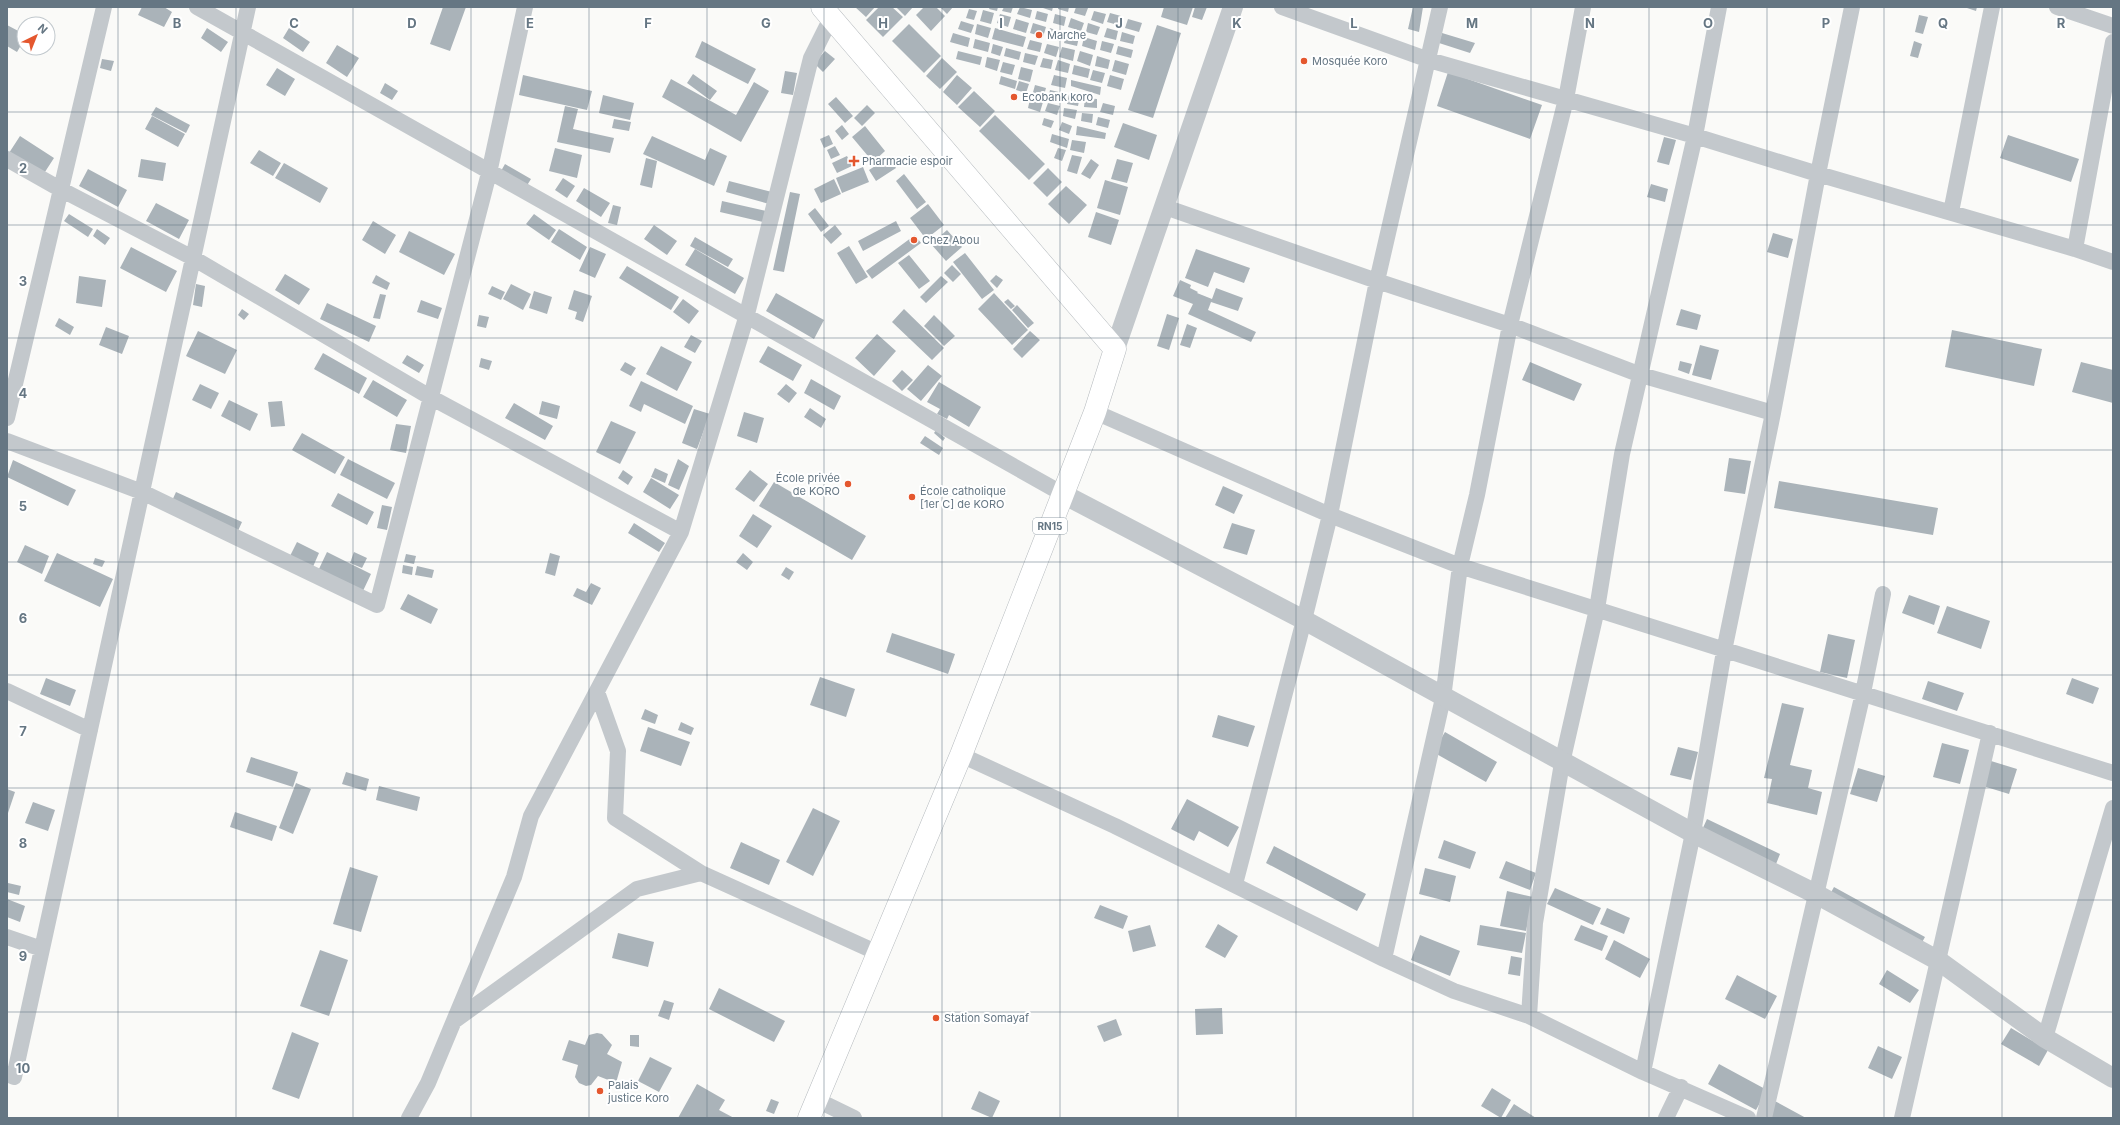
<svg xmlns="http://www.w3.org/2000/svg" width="2120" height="1125" font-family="Inter,sans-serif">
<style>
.building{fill:#aab3b9}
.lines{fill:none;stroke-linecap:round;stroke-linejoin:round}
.primary-casing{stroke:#b5babe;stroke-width:23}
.minor{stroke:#c3c8cc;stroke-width:16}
.tertiary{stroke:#c3c8cc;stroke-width:20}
.primary{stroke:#fff;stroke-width:22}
.grid{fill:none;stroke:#657683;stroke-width:1;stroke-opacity:0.55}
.poi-dot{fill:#e4572e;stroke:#fff;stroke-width:1.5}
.labels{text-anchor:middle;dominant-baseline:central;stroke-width:4;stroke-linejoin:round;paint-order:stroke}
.shield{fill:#fff;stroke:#939fa8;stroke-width:1}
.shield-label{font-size:10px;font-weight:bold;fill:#657683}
.poi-label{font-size:11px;fill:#657683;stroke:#fff;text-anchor:start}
.grid-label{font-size:13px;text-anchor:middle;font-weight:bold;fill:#657683;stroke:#fff;stroke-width:4;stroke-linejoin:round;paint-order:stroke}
</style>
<rect width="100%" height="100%" fill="#fafaf8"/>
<path class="building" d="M142,7H164L172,12L164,27L138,15Z
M443,7H466L450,51L430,44Z
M855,7H875L866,17Z
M879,7H892L903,17L883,37L866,20Z
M896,7H913L905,16Z
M924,7H936L945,16L931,31L916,15Z
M940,7H953L947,14Z
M990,7H998L997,11L989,9Z
M1004,7H1013L1011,13L1002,11Z
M1020,7L1032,10L1030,18L1017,14Z
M1040,7H1053L1052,11Z
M1058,7H1069L1068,12L1058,9Z
M1076,7L1088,8L1085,16L1074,13Z
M1164,7H1193L1187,25L1161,17Z
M1195,7H1207L1202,20L1192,17Z
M1413,7H1423L1419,32L1408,29Z
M1964,7H1977L1976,11Z
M969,9L977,11L974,20L966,18Z
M983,10L994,13L991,24L980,21Z
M1037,11L1048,14L1046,22L1035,19Z
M1094,11L1106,14L1103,24L1091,20Z
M1110,13L1121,16L1118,25L1107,22Z
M1000,14L1011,17L1008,27L997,23Z
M1055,14L1066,17L1064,26L1053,23Z
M1919,15L1928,17L1923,34L1915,32Z
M1071,18L1084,23L1081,31L1068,27Z
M1016,19L1029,23L1026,33L1013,29Z
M1128,19L1142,23L1139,32L1125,28Z
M961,21L974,25L971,33L958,29Z
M1033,23L1046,27L1043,37L1030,33Z
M1088,23L1100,27L1097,35L1086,32Z
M909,24L941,56L924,73L892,41Z
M977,24L991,28L988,38L975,34Z
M7,25L24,34V40L17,52L7,46Z
M1157,25L1181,33L1153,118L1128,110Z
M207,28L228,42L221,52L201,38Z
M289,28L310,42L303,52L283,38Z
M995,28L1026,37L1023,47L992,39Z
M1050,28L1063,33L1060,41L1047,37Z
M1107,28L1118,31L1116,40L1104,37Z
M1122,32L1135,36L1133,44L1120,41Z
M953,33L970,38L968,47L950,42Z
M1067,33L1079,37L1077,46L1064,43Z
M1442,33L1475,43L1470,53L1439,43Z
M1084,37L1097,41L1095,50L1082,46Z
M975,39L990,43L988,52L973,48Z
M1030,40L1042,43L1040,52L1027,49Z
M702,41L756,69L748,84L695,57Z
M1102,41L1114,44L1111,53L1100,50Z
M1914,41L1922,44L1918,58L1910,56Z
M993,44L1003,47L1000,56L991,53Z
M1047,44L1059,47L1056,57L1044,53Z
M337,45L359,58L347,77L326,63Z
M1118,46L1133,50L1131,58L1116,54Z
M1062,47L1075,50L1073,61L1059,57Z
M1006,48L1021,52L1019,60L1004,56Z
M825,51L835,59L823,72L814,63Z
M958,51L982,57L980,65L956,59Z
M1080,51L1093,55L1090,66L1077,61Z
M1025,53L1038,56L1035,65L1023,62Z
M1097,56L1110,60L1108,69L1095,66Z
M987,57L1000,60L997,71L985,67Z
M942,58L957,72L940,89L926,76Z
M1043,58L1053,60L1051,69L1040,67Z
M102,59L114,61L111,71L100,68Z
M1058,60L1070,64L1068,73L1055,70Z
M1115,60L1129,64L1126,75L1112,71Z
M1003,62L1015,65L1012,75L1000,72Z
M1074,65L1090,69L1088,78L1072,74Z
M1021,67L1033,70L1030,82L1018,79Z
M277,68L295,79L285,96L266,85Z
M1093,70L1105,73L1102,83L1090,80Z
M785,71L797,73L793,95L781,93Z
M1448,72L1542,105L1530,139L1437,106Z
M693,74L717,91L710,100L687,83Z
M523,75L592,91L587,110L519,95Z
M957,75L972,88L957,105L943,92Z
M1054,75L1067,78L1065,88L1051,85Z
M1110,75L1124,79L1121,90L1107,86Z
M1001,76L1017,81L1015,89L999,84Z
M671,79L736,115L754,82L769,91L741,142L662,97Z
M1071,80L1101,87L1100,95L1071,86Z
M1019,81L1029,84L1026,93L1016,90Z
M385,83L398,91L392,100L380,93Z
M1035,85L1046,88L1043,99L1032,96Z
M1050,90L1063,93L1061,102L1048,99Z
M974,91L995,111L980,127L958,107Z
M1069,94L1080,96L1078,106L1067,104Z
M603,95L634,103L630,120L599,113Z
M836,97L853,116L845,123L828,104Z
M1085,98L1097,99V108L1084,107Z
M1030,99L1043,102L1040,112L1028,108Z
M1048,103L1060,106L1057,115L1045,111Z
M1103,103L1115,106L1113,115L1100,112Z
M867,105L875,113L862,126L854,118Z
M565,106L578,109L573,129L614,138L610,153L557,142Z
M156,107L190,125L186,133L151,115Z
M1064,108L1077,110L1075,119L1063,116Z
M1082,113L1093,114L1092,123L1081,121Z
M995,115L1045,164L1029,180L979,131Z
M152,116L185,134L178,147L145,129Z
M1098,117L1110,120L1108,128L1096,125Z
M1044,118L1054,121L1051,128L1042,125Z
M614,119L631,122L629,131L612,128Z
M1062,122L1072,126L1069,134L1059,130Z
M1123,123L1157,135L1149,160L1114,147Z
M842,125L849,134L842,140L835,131Z
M865,126L885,151L873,162L852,137Z
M1077,126L1106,133L1105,139L1076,135Z
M1052,134L1069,139L1067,148L1050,142Z
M829,135L833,144L824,148L820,139Z
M2008,135L2079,159L2071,182L2000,158Z
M20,136L54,158L43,175L9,153Z
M652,136L705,160L710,148L727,156L714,186L643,154Z
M1664,137L1676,140L1669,165L1657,162Z
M1072,140L1086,142L1084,153L1070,150Z
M835,146L840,155L831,159L827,150Z
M555,148L582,155L577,178L549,171Z
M1058,148L1066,150L1062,161L1054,158Z
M259,150L281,163L273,176L250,163Z
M1072,155L1082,157L1077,174L1067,171Z
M847,156L852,166L837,173L832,163Z
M889,157L896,168L876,181L869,170Z
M646,158L657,161L652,188L640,185Z
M141,159L166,163L163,181L138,177Z
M1091,159L1099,165L1090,179L1081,174Z
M1117,159L1133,163L1127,183L1111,179Z
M284,163L328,188L320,203L275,178Z
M505,164L531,179L526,187L501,171Z
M863,167L869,182L842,193L836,178Z
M1048,168L1062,182L1047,197L1033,183Z
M88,169L127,190L118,207L79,186Z
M904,174L926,202L917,209L896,181Z
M563,178L575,186L567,198L555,190Z
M834,179L841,194L821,203L814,189Z
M1105,180L1128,187L1120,215L1097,208Z
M729,181L772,192L769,204L726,192Z
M1651,184L1668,189L1665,202L1647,197Z
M1066,186L1087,205L1069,224L1048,204Z
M584,188L610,203L601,217L576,201Z
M790,192L800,194L784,272L773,270Z
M722,201L766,211L763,222L720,212Z
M156,203L189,220L179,239L146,221Z
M928,204L944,225L926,239L910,218Z
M613,205L621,207L617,225L608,223Z
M815,208L829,226L821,232L808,214Z
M1096,212L1119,220L1111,245L1088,237Z
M69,214L93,229L88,237L64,221Z
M534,214L556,230L549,240L526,224Z
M373,221L396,235L385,254L362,240Z
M896,221L901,231L863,251L858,241Z
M654,225L677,241L667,255L644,239Z
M835,225L842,234L831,244L823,235Z
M97,229L110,238L105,245L93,236Z
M559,229L587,247L580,260L551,242Z
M947,230L962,247L946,261L931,244Z
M409,231L455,254L444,275L399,252Z
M1773,233L1793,239L1788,258L1767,252Z
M915,235L921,243L872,279L866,271Z
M695,237L733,259L728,267L690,246Z
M849,246L868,277L856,284L837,253Z
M131,247L177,271L166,292L120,268Z
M590,247L606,254L595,278L579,271Z
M695,249L744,278L735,294L685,265Z
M1196,249L1250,268L1244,283L1214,272L1208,287L1185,278Z
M965,253L994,290L982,299L953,262Z
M909,255L930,281L919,289L898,263Z
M952,265L961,274L953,282L944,273Z
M627,266L679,297L671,310L619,278Z
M285,274L310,289L299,305L275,290Z
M376,275L390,283L387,290L372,283Z
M996,275L1003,280L997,288L990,281Z
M79,276L106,280L102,307L76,303Z
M941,276L948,282L926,303L920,297Z
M1180,280L1191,285L1190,288L1198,292L1197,293L1212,299L1216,288L1243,298L1238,311L1211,302L1208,310L1256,332L1251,342L1188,314L1193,304L1173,296Z
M196,284L205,286L202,307L193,305Z
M511,284L531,294L523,310L503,299Z
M492,286L505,292L501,300L488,294Z
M574,290L592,296L583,322L575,319L577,312L568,309Z
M534,291L552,297L547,314L529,308Z
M776,293L824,320L814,339L766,311Z
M994,293L1028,330L1012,345L978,309Z
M380,294L386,295L380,319L373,318Z
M683,299L699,311L689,324L673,312Z
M1008,299L1015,306L1011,309L1004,302Z
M421,300L442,308L438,319L417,312Z
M327,303L376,326L369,342L320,319Z
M1017,305L1034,323L1028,328L1012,310Z
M242,309L249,314L244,320L238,315Z
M904,309L944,348L932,360L892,322Z
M1681,309L1701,315L1697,330L1676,325Z
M1167,314L1179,318L1169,350L1157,346Z
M479,315L489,317L486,328L477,326Z
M934,315L955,336L944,346L924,326Z
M59,318L74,327L70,335L55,326Z
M1187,324L1197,328L1190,348L1180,345Z
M106,327L129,336L122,354L99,345Z
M1952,330L2042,349L2034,386L1945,367Z
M198,331L237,350L225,374L186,356Z
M1030,331L1040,340L1022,358L1013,349Z
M877,334L896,351L874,376L855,358Z
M691,335L702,341L695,353L684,347Z
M1700,345L1719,350L1711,380L1692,375Z
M661,346L692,362L677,391L646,374Z
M768,346L802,365L793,381L759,362Z
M323,353L367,378L359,394L314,369Z
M407,355L424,365L419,373L402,363Z
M481,358L492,361L489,370L479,367Z
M1680,361L1692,364L1689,374L1678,370Z
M625,362L636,368L631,376L620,370Z
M1530,362L1582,384L1574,401L1522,380Z
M2081,362L2113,370V403L2072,392Z
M928,365L942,376L921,401L907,389Z
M902,370L913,380L902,391L892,381Z
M811,379L841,396L834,410L804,393Z
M373,380L407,400L397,417L363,397Z
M641,381L693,406L685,424L644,404L641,412L629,406Z
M939,382L981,407L969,427L949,415L947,419L937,414L940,409L927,402Z
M200,384L219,393L211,409L192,400Z
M786,384L797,393L789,403L777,394Z
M229,400L258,414L250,431L221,416Z
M282,401L285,426L271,427L268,402Z
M542,401L560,406L557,419L539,414Z
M514,403L553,426L545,440L505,418Z
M810,408L826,419L821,428L804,417Z
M694,409L710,414L697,449L682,443Z
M744,412L764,418L757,443L737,436Z
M611,421L636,432L620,464L596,452Z
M396,424L411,426L406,453L390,450Z
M936,430L945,438L943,441L934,433Z
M302,433L345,457L335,474L292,450Z
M925,436L943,448L939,455L920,443Z
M1729,458L1751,461L1745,494L1724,491Z
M348,459L395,483L387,499L340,475Z
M678,459L689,466L679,490L668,485Z
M13,460L76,490L68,506L7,477Z
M655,468L668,474L665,483L651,477Z
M623,470L633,477L628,485L618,478Z
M750,470L768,484L754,502L735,489Z
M651,478L679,495L670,509L643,492Z
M1779,481L1938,508L1933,535L1774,508Z
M774,482L866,536L852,560L759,506Z
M1223,486L1243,495L1234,514L1215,505Z
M176,492L242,522L237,533L171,503Z
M338,493L374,512L367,525L331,506Z
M382,505L392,507L387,530L377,528Z
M753,514L772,526L757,548L739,536Z
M634,523L665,543L659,552L628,533Z
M1232,523L1255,530L1247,555L1223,548Z
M297,542L319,553L312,569L289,558Z
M25,545L49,556L42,574L17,562Z
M327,552L371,574L362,593L318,571Z
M354,552L367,558L362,568L350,563Z
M57,553L113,579L100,607L44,581Z
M550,553L560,556L555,576L545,573Z
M743,553L753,562L747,570L736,562Z
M406,554L416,556L414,564L404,562Z
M95,558L105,561L102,567L93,564Z
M403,565L413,567L412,575L402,573Z
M417,566L434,570L432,578L415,575Z
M786,567L794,572L789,580L781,575Z
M591,583L601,588L592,605L573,596L577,588L586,592Z
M408,594L438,609L431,624L400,609Z
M1909,595L1940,606L1934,625L1902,613Z
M1947,606L1990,621L1981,649L1937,633Z
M892,633L955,654L948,674L886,652Z
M1828,634L1855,640L1847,678L1820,672Z
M820,677L855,689L846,717L810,705Z
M46,678L76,690L70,706L40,694Z
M2072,678L2099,688L2093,704L2066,694Z
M1928,681L1964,693L1957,711L1922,699Z
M1782,703L1804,708L1790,765L1812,770L1808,788L1822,792L1817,815L1767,803L1772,779L1764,778Z
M645,709L658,715L655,724L641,719Z
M1218,715L1255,726L1248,747L1212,737Z
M681,722L694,728L691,735L678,730Z
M648,727L690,742L681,766L640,751Z
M1445,732L1497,762L1486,782L1433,752Z
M1942,743L1969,750L1960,784L1933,777Z
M1678,747L1698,752L1691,780L1670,775Z
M251,757L298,772L293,787L246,772Z
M1991,761L2017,769L2009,794L1983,786Z
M1858,768L1885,776L1877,802L1850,794Z
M346,772L369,779L366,791L342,784Z
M296,783L311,789L293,834L279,828Z
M379,786L420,797L417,811L376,800Z
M7,789L15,792L8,813H7Z
M1187,799L1239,827L1228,847L1199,831L1194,841L1171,829Z
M33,802L55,810L48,831L25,823Z
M813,808L840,821L813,876L786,862Z
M235,812L277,826L272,841L230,827Z
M1707,819L1780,854L1776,864L1702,830Z
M1444,840L1476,852L1470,869L1438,858Z
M741,842L780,860L769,885L730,868Z
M1274,846L1366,894L1357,911L1266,863Z
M1506,861L1536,873L1530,890L1499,878Z
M350,867L378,876L361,932L333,924Z
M1425,868L1456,876L1450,902L1419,894Z
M8,883L21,886L19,895L7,892Z
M1834,887L1925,937L1920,946L1829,896Z
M1555,888L1601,908L1593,925L1547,904Z
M1507,891L1533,897L1526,931L1500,926Z
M7,899L25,906L20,922L7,917Z
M1100,905L1128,916L1123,929L1094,918Z
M1607,908L1630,918L1624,934L1600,924Z
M1218,924L1238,936L1225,958L1205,947Z
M1150,925L1156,946L1133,952L1128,931Z
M1480,925L1526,933L1522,953L1477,945Z
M1581,925L1608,936L1602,951L1574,940Z
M618,933L654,942L648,967L612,958Z
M1420,935L1460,951L1450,976L1411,960Z
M1614,940L1650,959L1640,978L1605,959Z
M320,950L348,960L329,1016L300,1006Z
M1511,956L1522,958L1520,976L1508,974Z
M1887,970L1919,990L1910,1003L1879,984Z
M1737,975L1777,996L1765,1019L1725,999Z
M719,988L785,1021L774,1042L709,1009Z
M664,1000L674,1003L669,1020L658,1016Z
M1222,1008L1223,1034L1196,1035L1195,1009Z
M1116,1019L1122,1035L1104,1042L1097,1026Z
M2011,1028L2048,1050L2039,1066L2001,1044Z
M292,1032L319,1043L299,1099L272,1089Z
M597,1033L602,1034L612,1045L607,1054L622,1062L616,1083L598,1076L591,1085L586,1086L579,1083L575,1077L578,1065L562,1060L569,1040L585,1045L589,1035Z
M630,1035H639V1047L630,1046Z
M1878,1046L1902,1057L1892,1079L1868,1068Z
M650,1057L672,1068L659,1092L638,1081Z
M1719,1064L1767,1090L1756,1110L1708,1084Z
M697,1084L725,1100L719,1110L734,1118H678Z
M1492,1088L1511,1100L1501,1118L1481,1106Z
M979,1091L1000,1101L992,1118L971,1109Z
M771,1099L779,1102L774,1114L766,1111Z
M1773,1100L1806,1118H1771Z
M1514,1104L1536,1118H1505Z"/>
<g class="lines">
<defs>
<path id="primary" d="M809,1118L961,755L1095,412L1115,349L822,7"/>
</defs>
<use href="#primary" class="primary-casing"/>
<path class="minor" d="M197,7L1063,494
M1282,7L1429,60L1695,136L1818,174L2075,249L2113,262
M2057,7L2113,26
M7,159L60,189L193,258L430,397L681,532
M1165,207L1377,281L1510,325L1641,375L1773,413
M1951,212L1992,7
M2075,249L2113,42
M1095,412L1330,515L1460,566L2113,773
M7,418L104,7
M7,441L142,492L377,605L489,173L525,7
M7,691L90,730
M597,692L618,751L615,818L701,873
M961,755L1115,826L1384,959L1454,991L1529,1016L1643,1072L1748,1118
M1235,884L1304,620L1330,515L1377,281L1440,7
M7,937L42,949
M1384,959L1443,698L1460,566L1477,495L1510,325L1566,99L1583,7
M1529,1016L1535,923L1562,763L1597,609L1622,454L1695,136L1719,7
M454,1021L637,889L701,873L878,953
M2045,1038L2113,808
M1643,1072L1693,833L1724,651L1773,413L1818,174L1852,7
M7,1074L14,1077L248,7
M817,1100L854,1118
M409,1118L428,1083L514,877L531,816L681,532L746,318L811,58L831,18
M1666,1118L1681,1087
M1764,1118L1863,693L1883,594
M1902,1118L1990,733"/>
<path class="tertiary" d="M1115,349L1233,7
M1063,494L1304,620L1693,833L1816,894L1939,961L2045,1038L2113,1078"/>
<use href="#primary" class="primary"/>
</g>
<path class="grid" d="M118,7V1118M236,7V1118M353,7V1118M471,7V1118M589,7V1118M707,7V1118M824,7V1118M942,7V1118M1060,7V1118M1178,7V1118M1296,7V1118M1413,7V1118M1531,7V1118M1649,7V1118M1767,7V1118M1884,7V1118M2002,7V1118M7,112H2113M7,225H2113M7,338H2113M7,450H2113M7,562H2113M7,675H2113M7,788H2113M7,900H2113M7,1012H2113"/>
<g class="poi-dot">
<circle cx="1039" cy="35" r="4"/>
<circle cx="1304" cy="61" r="4"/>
<circle cx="1014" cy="97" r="4"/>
<path d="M852 155h4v4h4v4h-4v4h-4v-4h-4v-4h4z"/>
<circle cx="914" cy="240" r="4"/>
<circle cx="848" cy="484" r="4"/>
<circle cx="912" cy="497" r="4"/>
<circle cx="936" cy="1018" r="4"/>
<circle cx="600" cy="1091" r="4"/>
</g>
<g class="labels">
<rect class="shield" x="1033" y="518" width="34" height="16" rx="3"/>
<g class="shield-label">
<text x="1050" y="526">RN15</text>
</g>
<g class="poi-label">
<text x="1047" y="35">Marche</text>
<text x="1312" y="61">Mosquée Koro</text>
<text x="1022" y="97">Ecobank koro</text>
<text x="862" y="161">Pharmacie espoir</text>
<text x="922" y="240">Chez Abou</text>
<text x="840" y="478" text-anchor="end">École privée<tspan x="840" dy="13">de KORO</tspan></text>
<text x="920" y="491">École catholique<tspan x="920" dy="13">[1er C] de KORO</tspan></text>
<text x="944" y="1018">Station Somayaf</text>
<text x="608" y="1085">Palais<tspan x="608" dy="13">justice Koro</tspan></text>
</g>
</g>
<g class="grid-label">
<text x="177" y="28">B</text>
<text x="294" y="28">C</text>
<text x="412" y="28">D</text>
<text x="530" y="28">E</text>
<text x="648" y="28">F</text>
<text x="766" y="28">G</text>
<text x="883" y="28">H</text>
<text x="1001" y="28">I</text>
<text x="1119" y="28">J</text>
<text x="1237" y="28">K</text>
<text x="1354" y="28">L</text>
<text x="1472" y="28">M</text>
<text x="1590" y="28">N</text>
<text x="1708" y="28">O</text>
<text x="1826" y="28">P</text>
<text x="1943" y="28">Q</text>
<text x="2061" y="28">R</text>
<text x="23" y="173">2</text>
<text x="23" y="286">3</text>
<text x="23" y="398">4</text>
<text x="23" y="511">5</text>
<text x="23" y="623">6</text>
<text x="23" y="736">7</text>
<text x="23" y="848">8</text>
<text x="23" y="961">9</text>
<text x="23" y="1073">10</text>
</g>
<rect width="2120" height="1125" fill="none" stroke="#657683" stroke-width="16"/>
<g transform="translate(36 36) rotate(43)"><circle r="19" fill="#ffffff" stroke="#c1c8cd"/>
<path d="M0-3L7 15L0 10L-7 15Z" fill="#e4572e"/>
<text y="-6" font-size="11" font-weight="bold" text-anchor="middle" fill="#657683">N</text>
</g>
</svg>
